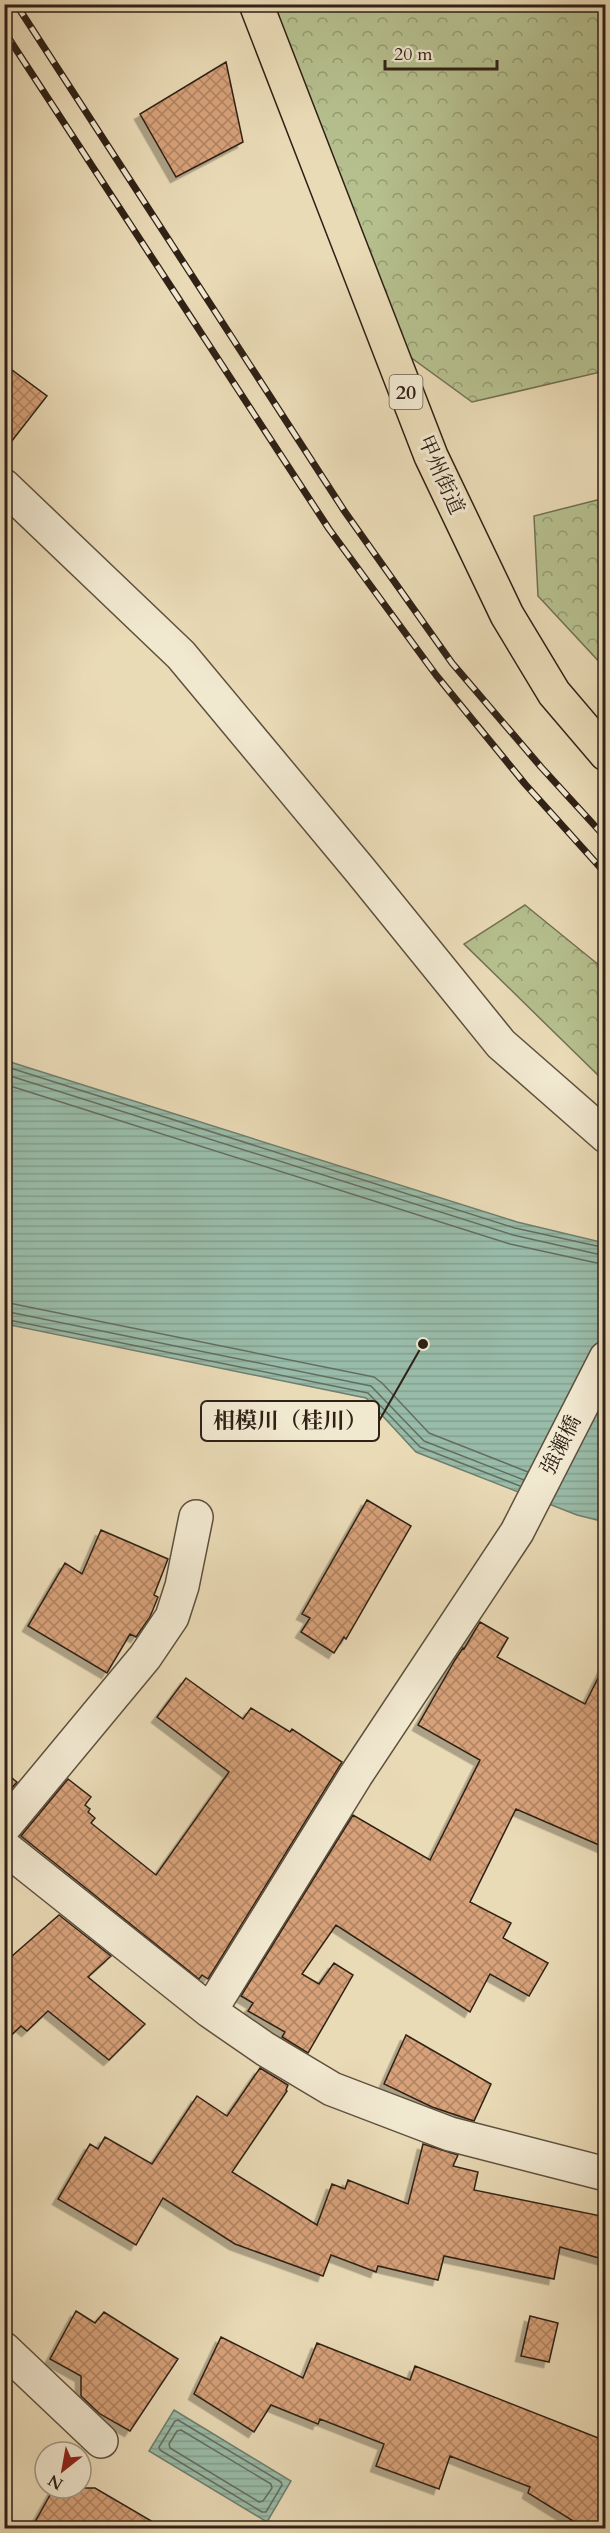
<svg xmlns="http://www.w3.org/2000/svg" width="610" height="2533" font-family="Cardo,'Noto Serif JP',serif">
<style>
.forest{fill:url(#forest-crowns);stroke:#727052;stroke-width:1.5}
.water{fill:url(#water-rules);stroke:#6f7e6e;stroke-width:1.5}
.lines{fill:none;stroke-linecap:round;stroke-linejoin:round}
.shore{stroke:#646e60;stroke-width:1.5}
.building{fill:url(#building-cross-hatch);stroke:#2f2116;stroke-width:1.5;filter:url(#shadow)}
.minor-casing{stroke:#5e503e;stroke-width:36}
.highway-casing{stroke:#2f2116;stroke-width:36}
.minor{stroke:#f1e8d0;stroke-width:33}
.highway{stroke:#eadbb7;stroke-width:33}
.rail-casing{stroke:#2f2116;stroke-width:7}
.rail{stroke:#f1e8d0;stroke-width:4.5;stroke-dasharray:14;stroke-linecap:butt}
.labels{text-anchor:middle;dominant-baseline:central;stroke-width:6;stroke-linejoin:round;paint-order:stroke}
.shield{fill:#f1e8d0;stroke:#695d4e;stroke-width:1.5}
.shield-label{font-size:20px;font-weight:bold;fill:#2f2116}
.street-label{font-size:21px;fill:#2f2116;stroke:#f1e8d0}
.leader{fill:none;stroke:#2f2116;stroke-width:2}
.callout-dot{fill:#2f2116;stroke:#f1e8d0;stroke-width:2}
.callout{fill:#f1e8d0;stroke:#2f2116;stroke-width:2}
.callout-label{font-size:22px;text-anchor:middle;font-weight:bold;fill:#2f2116}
</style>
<defs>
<pattern id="forest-crowns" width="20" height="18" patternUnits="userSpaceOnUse" patternTransform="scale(1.5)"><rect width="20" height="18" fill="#b6c08f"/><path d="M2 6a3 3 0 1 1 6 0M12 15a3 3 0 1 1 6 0" fill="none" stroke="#949c74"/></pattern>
<pattern id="water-rules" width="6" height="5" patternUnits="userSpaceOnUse" patternTransform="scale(1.5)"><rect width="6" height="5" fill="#99bca9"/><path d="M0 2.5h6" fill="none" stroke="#84a191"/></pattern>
<pattern id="building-cross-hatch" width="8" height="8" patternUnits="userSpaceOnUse" patternTransform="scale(1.5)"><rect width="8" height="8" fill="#d7a179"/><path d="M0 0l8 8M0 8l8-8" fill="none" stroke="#af8362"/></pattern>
<filter id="shadow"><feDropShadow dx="-5.5" dy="5.5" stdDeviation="0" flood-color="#0004"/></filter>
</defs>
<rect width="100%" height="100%" fill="#eadbb7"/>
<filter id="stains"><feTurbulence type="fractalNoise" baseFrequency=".00333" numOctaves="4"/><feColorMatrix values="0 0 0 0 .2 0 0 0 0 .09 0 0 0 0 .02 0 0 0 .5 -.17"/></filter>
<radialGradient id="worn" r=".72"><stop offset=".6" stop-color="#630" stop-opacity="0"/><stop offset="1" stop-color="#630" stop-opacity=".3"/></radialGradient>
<path class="forest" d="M269,5H605V371L472,402L402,351Z
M605,498H606L605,668L538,596L534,516Z
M525,905L605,970V1082L464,944Z"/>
<path class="water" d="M4,1060L517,1222L605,1243V1522L577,1515L416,1452L366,1398L5,1324Z
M174,2410L291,2481L267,2522L149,2451Z"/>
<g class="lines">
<path class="shore" d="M4,1066L515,1228L606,1248
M4,1074L513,1235L606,1256
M4,1084L510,1244L606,1265
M4,1302L374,1377L382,1383L429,1433L528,1472
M4,1311L371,1386L424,1441L524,1480
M4,1319L368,1393L420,1447L520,1486
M178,2420L281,2482L282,2485L266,2512H262L160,2450L159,2447L175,2421Z
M181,2430L271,2484L272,2488L263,2501L259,2502L170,2448L169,2444L177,2431Z"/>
</g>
<path class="building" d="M226,62L243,142L176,177L140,114Z
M4,364L47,396L4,451Z
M367,1500L411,1526L346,1639L344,1637L334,1653L301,1632L310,1618L302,1614Z
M101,1530L168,1559L154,1595L158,1597L150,1617L136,1637L130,1634L107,1673L28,1626L65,1563L82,1574Z
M480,1622L508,1638L497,1657L585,1704L606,1662V1848L516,1809L470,1902L511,1923L503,1938L548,1963L529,1996L490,1974L470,2012L336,1925L302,1974L319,1984L334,1963L353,1975L308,2053L282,2037L285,2032L248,2011L253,2003L241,1996L353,1815L430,1860L480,1760L418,1725L455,1660L463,1648L464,1649Z
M186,1678L243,1719L251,1708L290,1732L292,1729L342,1762L208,1979L202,1975L199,1979L21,1836L68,1779L91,1797L85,1805L90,1809L88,1812L95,1818L91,1823L156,1875L229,1772L157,1717Z
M4,1772L17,1782L4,1797Z
M59,1915L111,1956L88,1977L145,2024L109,2060L48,2011L27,2031L21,2026L4,2042V1963Z
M406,2035L491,2084L474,2121L432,2107L384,2084Z
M260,2068L288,2085L286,2090L287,2091L232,2172L317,2225L332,2184L345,2189L348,2180L408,2204L423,2144L458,2155L453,2166L478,2172L474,2190L606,2217V2260L560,2247L554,2279L444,2256L438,2280L378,2266L376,2272L331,2255L323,2276L235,2244L163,2198L136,2245L58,2199L90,2144L98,2149L105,2137L152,2164L197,2096L227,2116Z
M76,2311L95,2323L104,2312L178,2359L130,2431L100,2414L81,2396V2376L50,2359Z
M530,2316L558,2323L549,2362L521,2356Z
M221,2337L303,2378L317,2343L410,2380L415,2366L606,2441V2529H586L528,2493L530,2487L450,2456L439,2489L376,2466L384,2444L320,2419L318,2424L271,2405L254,2432L194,2394Z
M54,2488H95L165,2529H31Z"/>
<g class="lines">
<defs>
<path id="minor" d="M4,486L181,655L360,870L501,1044L606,1136
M4,1827L145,1657L172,1617L182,1586L196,1517
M4,1847L210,2011L265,2049L332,2089L450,2134L606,2174
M210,2011L356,1775L517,1532L606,1358
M4,2349L101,2441"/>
<path id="highway" d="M256,4L431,456L507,615L554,693L606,754"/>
</defs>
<use href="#minor" class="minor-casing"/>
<use href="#highway" class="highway-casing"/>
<use href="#minor" class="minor"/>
<use href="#highway" class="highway"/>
<defs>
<path id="rail" d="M16,4L345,512L452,663L541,767L606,838
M4,31L329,529L436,675L525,784L606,874"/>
</defs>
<use href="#rail" class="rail-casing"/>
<use href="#rail" class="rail"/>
</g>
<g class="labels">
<rect class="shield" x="389.5" y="375" width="33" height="34" rx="4.5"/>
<g class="shield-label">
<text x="406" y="392">20</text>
</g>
<g class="street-label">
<text transform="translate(441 475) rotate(66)">甲州街道</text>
<text transform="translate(561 1445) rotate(-63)">強瀬橋</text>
</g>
</g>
<path class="leader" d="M423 1344L379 1421"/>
<circle class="callout-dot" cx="423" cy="1344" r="6"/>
<rect class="callout" x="201" y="1401" width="178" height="40" rx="6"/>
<g class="callout-label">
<text x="290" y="1428">相模川（桂川）</text>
</g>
<rect width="610" height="2533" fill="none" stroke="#eadbb7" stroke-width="24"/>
<rect x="6" y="6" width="598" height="2521" fill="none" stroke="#2f2116" stroke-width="3"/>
<rect x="12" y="12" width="586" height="2509" fill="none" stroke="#2f2116" stroke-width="1.5"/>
<g transform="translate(63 2470) rotate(211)"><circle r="28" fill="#f1e8d0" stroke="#a39886" stroke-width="1.5"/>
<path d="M0-4.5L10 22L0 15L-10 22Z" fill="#8f2418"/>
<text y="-9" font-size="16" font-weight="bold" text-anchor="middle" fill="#2f2116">N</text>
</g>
<path d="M385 60v9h112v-9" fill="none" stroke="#2f2116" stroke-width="3"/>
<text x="394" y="60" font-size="18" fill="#2f2116" stroke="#f1e8d0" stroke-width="4.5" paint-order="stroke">20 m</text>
<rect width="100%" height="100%" filter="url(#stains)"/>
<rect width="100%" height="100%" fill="url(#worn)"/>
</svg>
